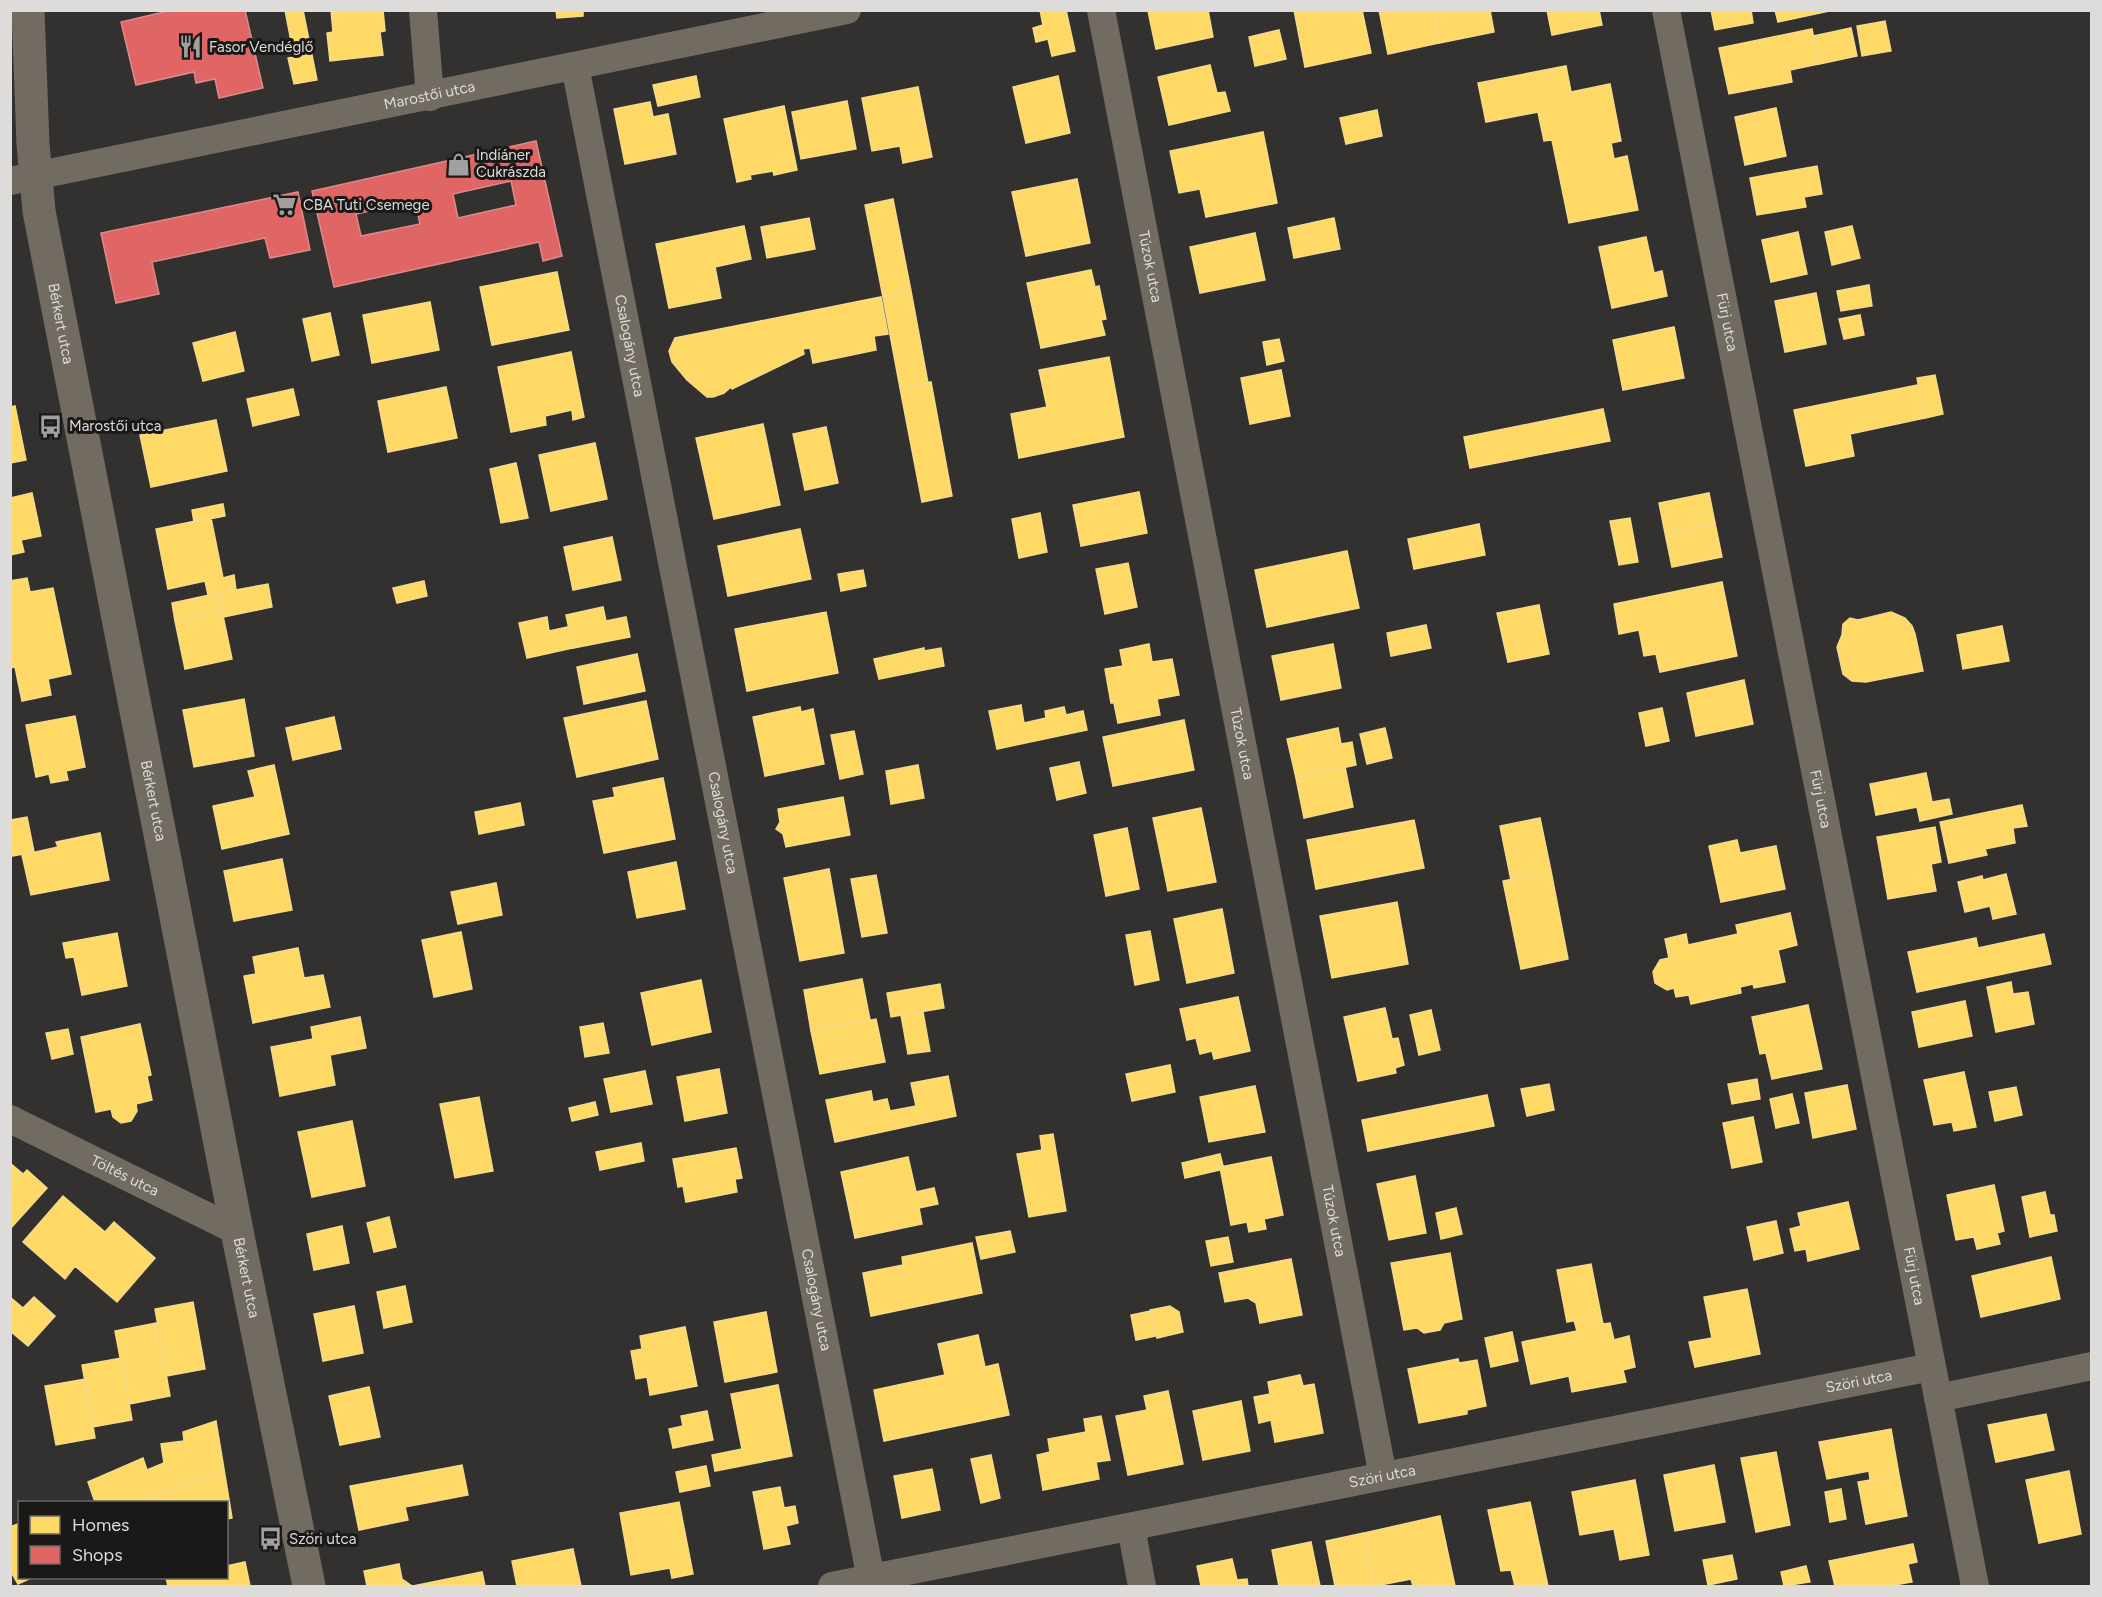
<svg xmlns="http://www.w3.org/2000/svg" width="2102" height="1597" font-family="Figtree,sans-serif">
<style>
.homes{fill:#ffd966;stroke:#f5da89;stroke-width:1.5}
.shops{fill:#e06666;stroke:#df8989;stroke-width:1.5;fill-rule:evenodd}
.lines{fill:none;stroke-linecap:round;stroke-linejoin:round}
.minor{stroke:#726b62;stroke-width:28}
.tertiary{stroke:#726b62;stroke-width:33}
.labels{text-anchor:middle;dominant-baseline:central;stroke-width:6;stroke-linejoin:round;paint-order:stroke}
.poi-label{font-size:15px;fill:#dddcdb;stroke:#1a1918;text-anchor:start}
.street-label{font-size:15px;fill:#dddcdb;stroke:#1a1918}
</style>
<rect width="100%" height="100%" fill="#323130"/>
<path class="homes" d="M285,10H303L317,80L294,84L288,58L294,57Z
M331,10H383L385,31L380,32L383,55L330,61L327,33L333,32Z
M556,10H583V16L557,18Z
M1040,10H1066L1075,51L1052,56L1048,39L1036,42L1033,28L1043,25Z
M1208,10L1213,37L1156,49L1148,11Z
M1294,10H1362L1371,53L1305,67Z
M1379,10H1432L1439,43L1388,54Z
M1432,10H1490L1494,32L1439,43Z
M1547,10H1599L1602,25L1552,35Z
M1711,10H1751L1753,23L1715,30Z
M1775,10H1834L1778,22Z
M1885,21L1891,51L1862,56L1857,26Z
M1851,28L1857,56L1819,64L1813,36Z
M1812,29L1819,64L1790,70L1792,82L1729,94L1719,48Z
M1279,30L1286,59L1255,66L1249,37Z
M1210,65L1217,93L1225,92L1230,111L1169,125L1158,77Z
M1566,66L1571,92L1610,84L1621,141L1611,143L1614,159L1627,156L1638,210L1569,223L1552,140L1544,141L1538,112L1486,122L1478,83Z
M696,76L700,97L658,106L653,85Z
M1058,76L1070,133L1026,143L1013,87Z
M918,87L932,157L903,163L900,146L872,151L862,98Z
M847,101L856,149L801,159L792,112Z
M650,102L653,117L668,114L676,154L625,164L614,109Z
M784,106L797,170L774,175L773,171L750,175L751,179L737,182L724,119Z
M1776,108L1786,156L1745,165L1735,117Z
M1377,110L1382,136L1346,144L1340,118Z
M1263,132L1277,203L1206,217L1200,189L1179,193L1170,151Z
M1817,166L1822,194L1804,197L1806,207L1757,215L1750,178Z
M1077,179L1090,243L1026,256L1012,192Z
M893,199L911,291L883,297L865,205Z
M809,218L815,249L767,258L761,227Z
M1334,218L1340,249L1294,258L1288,228Z
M744,226L751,259L715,267L721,298L669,308L656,244Z
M1852,226L1860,258L1832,265L1825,232Z
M1798,232L1807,274L1771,282L1762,240Z
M1255,233L1265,280L1200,293L1190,247Z
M1646,237L1654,273L1662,271L1667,296L1612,308L1599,247Z
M1091,270L1095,287L1099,286L1106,319L1101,320L1105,335L1041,348L1027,283Z
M557,272L569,330L492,345L480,287Z
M1869,285L1872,306L1841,311L1837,291Z
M911,291L928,383L900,388L883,297Z
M1816,293L1826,344L1785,352L1775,301Z
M881,297L888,334L874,336L876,350L813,363L810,348L803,349L804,354L732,389L731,387L724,393L713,397H707L687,380L672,362L669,351L675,338Z
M430,302L439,350L372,363L363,315Z
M330,313L339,355L312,361L303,319Z
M1860,315L1864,335L1844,339L1839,319Z
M1674,327L1684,378L1623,390L1613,340Z
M235,332L244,371L203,381L193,343Z
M1279,339L1284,361L1267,365L1263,342Z
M571,352L584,417L573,420L572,410L545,416L546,425L511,432L498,367Z
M1109,357L1124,437L1019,458L1011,414L1047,407L1039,370Z
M1281,370L1290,416L1250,424L1241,378Z
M1935,375L1943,414L1925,418L1917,378Z
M931,382L952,496L922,502L900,388Z
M1918,385L1925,418L1850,434L1854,456L1806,466L1794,410Z
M446,387L457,438L388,452L378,401Z
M293,389L299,415L253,426L247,399Z
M15,406L26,460L10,463V407Z
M1603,409L1610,441L1470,468L1464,437Z
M216,420L227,471L151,487L140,435Z
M763,424L780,505L714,519L696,438Z
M826,427L838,483L805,490L793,434Z
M595,443L607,499L551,511L539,455Z
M516,463L528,518L501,523L490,469Z
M1139,492L1147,533L1081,546L1073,505Z
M32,493L41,536L21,540L24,552L10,555V498Z
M1709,493L1715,523L1665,533L1659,503Z
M223,504L225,516L194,522L192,510Z
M1040,513L1047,552L1019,558L1012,519Z
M211,518L223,578L234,575L236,590L208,595L205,581L168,589L156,529Z
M1630,518L1638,562L1619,565L1610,521Z
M1715,523L1722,557L1672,567L1665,533Z
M1479,524L1485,555L1414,569L1408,539Z
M800,529L811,579L728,596L718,546Z
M612,537L621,580L573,590L564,547Z
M1347,551L1359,608L1267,627L1255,570Z
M1128,563L1137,607L1105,614L1096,569Z
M863,570L866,586L841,591L838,574Z
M27,578L30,592L53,588L71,674L48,679L51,695L22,701L15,667L10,668V581Z
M424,581L427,596L397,603L393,588Z
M1722,582L1737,656L1660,672L1656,654L1644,656L1639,630L1619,634L1614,604Z
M268,584L272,607L223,617L219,593Z
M219,593L222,611L175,621L172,603Z
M1539,605L1549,654L1508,662L1497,613Z
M603,607L606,621L626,617L630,637L573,648L566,615Z
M222,611L232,659L185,669L175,621Z
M826,612L838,673L747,691L735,629Z
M1891,612L1905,618L1912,626L1915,634L1923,671L1866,682L1852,681L1843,674L1837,647L1842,635L1843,624L1850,618L1858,620Z
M547,617L549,631L568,627L573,648L527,658L519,623Z
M1426,625L1431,648L1391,656L1387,633Z
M2002,626L2009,661L1963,669L1957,635Z
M1149,644L1152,662L1172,659L1179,695L1157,699L1160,715L1118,723L1114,703H1111L1105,669L1123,666L1120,650Z
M1333,644L1341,688L1281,700L1272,656Z
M924,648V651L941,648L944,666L879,679L874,659Z
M637,654L645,691L584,704L577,667Z
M1744,680L1753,724L1696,736L1687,693Z
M244,699L254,756L194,767L183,710Z
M646,701L658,759L577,777L564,718Z
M1021,705L1024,723L1046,718L1045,711L1064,707L1066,715L1083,711L1087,730L997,749L989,711Z
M800,707L801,712L813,709L824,764L765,776L753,717Z
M1662,708L1669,741L1646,746L1639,713Z
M75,716L85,767L66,771L68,780L51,783L49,774L36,777L26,725Z
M334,717L341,749L293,760L286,728Z
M1184,720L1194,770L1113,786L1103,737Z
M1338,728L1341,744L1352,742L1356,765L1296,778L1287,739Z
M1385,728L1392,758L1367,764L1360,734Z
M854,731L863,774L840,779L831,735Z
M1079,762L1086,793L1057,800L1050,768Z
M274,765L289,834L222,849L213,806L255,797L248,771Z
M918,765L924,798L891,804L886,771Z
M1345,767L1353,807L1304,818L1296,778Z
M1926,773L1932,802L1949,799L1952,814L1920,821L1917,807L1876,815L1870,784Z
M663,778L675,839L604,853L593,801L615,797L613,788Z
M843,797L850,835L786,847L783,834L776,829L780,822L778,809Z
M520,803L524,825L479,834L475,812Z
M2022,805L2027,826L2013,828L2015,843L1985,849L1987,855L1949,863L1940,822Z
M1201,808L1216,882L1168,891L1153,818Z
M27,817L34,852L12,856L10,820Z
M1540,818L1551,871L1511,880L1500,826Z
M1414,820L1424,868L1316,889L1307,840Z
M1935,827L1941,862L1931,864L1936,891L1888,899L1877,837Z
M1127,828L1139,889L1106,896L1094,835Z
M100,833L109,880L31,895L22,855L58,847L56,842Z
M1737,840L1740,853L1776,846L1785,889L1721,902L1709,846Z
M282,859L292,910L234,921L224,871Z
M676,862L685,909L637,918L628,872Z
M829,869L844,953L800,961L784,878Z
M1551,871L1568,959L1521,969L1503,881Z
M2006,874L2016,914L1993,919L1990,906L1965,912L1958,882L1982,876L1983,880Z
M876,875L887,933L862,937L851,879Z
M496,883L502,915L458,924L451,892Z
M1397,902L1408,964L1332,978L1320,916Z
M1222,909L1234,973L1187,983L1174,919Z
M1790,913L1797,945L1778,950L1785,982L1754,988L1753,984L1740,987L1741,993L1691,1004L1689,995L1676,997L1674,988L1667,990L1655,983L1653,972L1660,960L1669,958L1665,939L1686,934L1688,945L1738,934L1736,925Z
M1150,931L1159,980L1135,985L1126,935Z
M461,932L472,989L434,997L422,940Z
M117,933L127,986L82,995L74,957L66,958L63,943Z
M2044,934L2051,964L1917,992L1908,952L1976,938L1978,948Z
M298,948L304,978L323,975L330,1007L253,1023L244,976L256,974L253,957Z
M862,979L870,1020L811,1031L804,990Z
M701,980L711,1032L652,1045L641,993Z
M2011,982L2013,994L2028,992L2034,1024L1996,1032L1987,987Z
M940,984L944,1008L891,1017L887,993Z
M1238,997L1250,1051L1214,1059L1212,1051L1200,1054L1196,1038L1187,1040L1180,1009Z
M1965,1001L1972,1036L1919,1047L1912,1012Z
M1808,1005L1822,1069L1772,1079L1766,1053L1760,1054L1752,1017Z
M1385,1008L1392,1039L1398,1038L1404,1065L1395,1068L1396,1073L1358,1081L1344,1017Z
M1431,1010L1440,1050L1419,1055L1410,1015Z
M923,1012L930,1051L908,1054L901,1015Z
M360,1017L366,1048L330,1055L335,1085L280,1096L271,1047L313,1039L311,1027Z
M876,1019L885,1062L820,1074L811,1031Z
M603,1023L609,1053L585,1057L580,1027Z
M140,1024L151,1075L147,1076L152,1100L136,1104L137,1111L131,1121L121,1123L113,1117L111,1109L96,1112L81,1037Z
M68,1029L73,1054L52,1059L46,1033Z
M1170,1065L1175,1092L1132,1101L1126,1074Z
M719,1069L727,1113L685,1121L677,1077Z
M645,1071L652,1104L611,1112L604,1079Z
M1964,1072L1976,1127L1954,1131L1952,1122L1934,1125L1924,1080Z
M948,1076L956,1116L835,1142L826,1100L871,1091L873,1102L887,1099L890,1111L916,1106L911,1083Z
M1757,1079L1760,1099L1732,1104L1728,1084Z
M1549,1084L1554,1110L1527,1116L1521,1089Z
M1847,1085L1856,1129L1813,1138L1805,1093Z
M1255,1086L1265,1132L1209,1142L1200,1097Z
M2016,1087L2022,1115L1995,1121L1989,1092Z
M1792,1094L1799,1123L1776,1128L1770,1099Z
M1487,1095L1494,1126L1368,1151L1362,1120Z
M479,1097L493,1171L455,1178L440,1104Z
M595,1102L598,1115L572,1121L569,1108Z
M1753,1117L1762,1162L1732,1168L1723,1123Z
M352,1121L365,1186L312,1197L298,1132Z
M1053,1134L1066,1211L1029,1217L1017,1154L1042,1150L1040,1136Z
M641,1143L644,1161L600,1170L596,1152Z
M736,1148L742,1178L735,1179L737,1192L686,1202L683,1186L678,1187L673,1159Z
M1220,1154L1223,1166L1220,1167V1170L1185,1178L1182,1163Z
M908,1157L916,1192L934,1188L938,1204L919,1208L922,1224L855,1238L841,1172Z
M1271,1157L1283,1215L1264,1219L1266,1229L1249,1232L1247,1222L1231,1225L1220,1167Z
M10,1163L23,1174L10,1188Z
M27,1170L47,1188L10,1229V1188Z
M1415,1176L1426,1233L1389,1240L1377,1184Z
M1994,1185L2004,1231L1997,1233L2000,1244L1977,1249L1974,1237L1956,1240L1947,1195Z
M2045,1192L2050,1215H2054L2057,1231L2030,1237L2022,1197Z
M63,1196L105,1232L114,1222L155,1258L117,1302L75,1266L65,1279L23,1242Z
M1848,1202L1859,1249L1808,1261L1806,1249L1795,1251L1790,1229L1801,1226L1798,1213Z
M1456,1208L1462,1234L1441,1239L1436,1213Z
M389,1217L396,1247L374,1252L367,1223Z
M1776,1221L1783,1253L1754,1260L1747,1227Z
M342,1226L349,1263L314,1270L307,1234Z
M1010,1231L1015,1252L981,1259L976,1237Z
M1228,1237L1233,1262L1211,1266L1206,1241Z
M972,1243L982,1293L871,1316L863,1273L903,1265L902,1257Z
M1450,1253L1462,1319L1444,1323L1440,1330L1424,1333L1417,1328L1404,1330L1391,1263Z
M2051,1257L2060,1299L1981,1317L1972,1276Z
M1291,1259L1302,1315L1260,1323L1256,1303L1248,1298L1225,1302L1219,1273Z
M1591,1264L1601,1315L1567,1322L1557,1270Z
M405,1286L412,1322L384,1328L377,1292Z
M1747,1289L1760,1354L1695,1367L1689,1342L1712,1338L1704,1297Z
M10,1297L23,1308L34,1297L55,1316L28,1346L10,1331Z
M193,1302L205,1369L167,1376L155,1309Z
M354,1306L363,1353L323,1361L314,1314Z
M1170,1306L1179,1312L1183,1332L1157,1338L1150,1310Z
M1151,1311L1156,1336L1136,1340L1131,1315Z
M766,1312L777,1372L725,1382L714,1322Z
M1601,1315L1603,1324L1610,1323L1614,1340L1629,1336L1635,1367L1623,1370L1626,1382L1572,1392L1569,1376L1531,1384L1522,1342L1577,1331L1574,1320Z
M157,1323L170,1396L129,1404L115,1331Z
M685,1327L697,1386L650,1395L647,1377L636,1379L631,1351L642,1349L640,1336Z
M1512,1332L1518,1361L1491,1367L1485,1338Z
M978,1335L985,1367L998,1364L1009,1415L884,1441L874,1390L945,1375L938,1344Z
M121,1358L132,1420L93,1427L82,1365Z
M1458,1359L1459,1363L1477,1360L1486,1406L1467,1410V1414L1419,1423L1408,1369Z
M1300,1375L1303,1386L1314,1384L1323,1433L1275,1442L1271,1420L1259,1423L1254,1397L1270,1394L1268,1382Z
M85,1379L95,1438L56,1445L45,1386Z
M778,1385L792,1456L715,1471L712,1455L742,1449L731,1394Z
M369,1387L380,1437L340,1445L329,1396Z
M1168,1391L1183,1464L1128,1475L1116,1416L1147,1410L1144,1396Z
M1241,1401L1250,1451L1203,1460L1193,1411Z
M707,1411L713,1440L673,1448L669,1429L683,1426L681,1416Z
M2046,1414L2054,1450L1996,1462L1988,1425Z
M1101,1416L1110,1460L1096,1462L1099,1479L1043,1490L1037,1455L1050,1452L1048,1439L1086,1432L1084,1419Z
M216,1421L224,1469L138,1502H95L88,1482L143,1458L147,1470L164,1463L161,1444L184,1441L183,1432Z
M1891,1429L1899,1475L1870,1480L1869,1471L1827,1479L1819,1442Z
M1776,1452L1790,1525L1756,1532L1741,1458Z
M991,1455L1000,1498L981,1503L971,1459Z
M462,1465L468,1495L405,1507L408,1520L359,1530L350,1486Z
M1714,1465L1725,1522L1675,1531L1664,1475Z
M706,1466L710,1486L680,1492L676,1472Z
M224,1469L232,1518L226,1519V1502H138Z
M932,1469L940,1510L902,1518L894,1476Z
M2069,1471L2081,1534L2039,1543L2026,1480Z
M1899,1475L1907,1516L1866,1524L1858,1482Z
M1635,1480L1649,1555L1620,1560L1614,1529L1580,1535L1572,1492Z
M780,1487L784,1508L795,1506L798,1523L786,1526L790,1544L764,1549L753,1492Z
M1841,1489L1846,1519L1830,1522L1825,1492Z
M679,1502L693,1574L672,1578L670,1568L631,1575L620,1513Z
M1530,1502L1548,1586H1515L1511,1570L1501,1571L1488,1510Z
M1440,1516L1455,1586H1413L1411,1579L1375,1586L1364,1533Z
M20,1523V1578H31L18,1584L10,1570V1527Z
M1364,1533L1375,1586H1335L1326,1541Z
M1311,1542L1320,1586H1279L1272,1550Z
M1913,1544L1917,1562L1908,1564L1912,1582L1889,1586H1835L1829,1561Z
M573,1549L581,1586H517L512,1561Z
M1732,1555L1737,1579L1708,1585L1703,1560Z
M1232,1559L1237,1580L1247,1579L1248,1586H1201L1197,1566Z
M245,1562L250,1586H168L166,1578H226V1566Z
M399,1564L402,1579L412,1586H367L364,1571Z
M1806,1566L1810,1582L1784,1586L1781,1572Z
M482,1572L485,1586H413Z"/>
<path class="shops" d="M172,10H245L263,88L219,98L215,79L196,83L194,72L136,85L121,22Z
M536,141L562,256L543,261L539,242L334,287L312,191ZM511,181L516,205L458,218L453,194ZM415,201L420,224L361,236L356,214Z
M298,192L310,250L270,258L265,238L152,262L159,294L116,303L101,233Z"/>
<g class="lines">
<g class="minor">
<path d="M423,10L430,97"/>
<path id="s1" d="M1101,10L1383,1476"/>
<path id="s2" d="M1666,10L1975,1586"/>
<path id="s3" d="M575,66L871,1579"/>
<path id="s4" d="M10,181L847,10"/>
<path id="s5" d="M10,1119L237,1231"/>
<path d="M1938,1398L2092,1366"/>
<path d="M1131,1527L1142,1586"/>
<path id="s6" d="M832,1586L1931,1367"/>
</g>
<path class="tertiary" id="s7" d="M28,10L33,144L39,211L237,1231L309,1586"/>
</g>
<defs>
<symbol id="restaurant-bare" viewBox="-9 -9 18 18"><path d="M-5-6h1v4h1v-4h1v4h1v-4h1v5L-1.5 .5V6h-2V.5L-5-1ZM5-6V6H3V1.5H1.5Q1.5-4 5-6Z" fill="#a1a09f" stroke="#1a1918" stroke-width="2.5" paint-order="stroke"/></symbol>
<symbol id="shop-bare" viewBox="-9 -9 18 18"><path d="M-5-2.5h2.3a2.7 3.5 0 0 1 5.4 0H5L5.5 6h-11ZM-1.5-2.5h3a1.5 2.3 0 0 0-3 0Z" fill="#a1a09f" stroke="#1a1918" stroke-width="2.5" paint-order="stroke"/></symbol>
<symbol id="supermarket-bare" viewBox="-9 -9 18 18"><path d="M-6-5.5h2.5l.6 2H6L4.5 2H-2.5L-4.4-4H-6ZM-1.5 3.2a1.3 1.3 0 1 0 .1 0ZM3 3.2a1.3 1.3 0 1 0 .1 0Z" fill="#a1a09f" stroke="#1a1918" stroke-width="2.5" paint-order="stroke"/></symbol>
<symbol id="bus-bare" viewBox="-9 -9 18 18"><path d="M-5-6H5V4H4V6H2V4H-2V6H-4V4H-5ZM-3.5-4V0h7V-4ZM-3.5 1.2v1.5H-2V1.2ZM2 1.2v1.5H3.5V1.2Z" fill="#a1a09f" stroke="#1a1918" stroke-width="2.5" paint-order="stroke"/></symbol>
</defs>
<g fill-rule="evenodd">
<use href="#restaurant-bare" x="174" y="30" width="33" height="33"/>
<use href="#shop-bare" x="442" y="148" width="33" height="33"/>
<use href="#supermarket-bare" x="268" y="188" width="33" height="33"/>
<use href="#bus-bare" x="34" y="410" width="33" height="33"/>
<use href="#bus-bare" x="254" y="1522" width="33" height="33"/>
</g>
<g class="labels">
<g class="poi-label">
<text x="209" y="47">Fasor Vendéglő</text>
<text x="476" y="155">Indiáner<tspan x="476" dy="17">Cukrászda</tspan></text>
<text x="303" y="205">CBA Tuti Csemege</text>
<text x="69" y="426">Marostői utca</text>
<text x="289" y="1539">Szöri utca</text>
</g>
<g class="street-label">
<text stroke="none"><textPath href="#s4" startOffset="428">Marostői utca</textPath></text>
<text stroke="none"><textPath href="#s1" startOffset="261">Túzok utca</textPath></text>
<text stroke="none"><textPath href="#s2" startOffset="318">Fürj utca</textPath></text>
<text stroke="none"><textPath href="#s7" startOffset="316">Bérkert utca</textPath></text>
<text stroke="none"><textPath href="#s3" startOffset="285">Csalogány utca</textPath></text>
<text stroke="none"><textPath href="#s1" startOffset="747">Túzok utca</textPath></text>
<text stroke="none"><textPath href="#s2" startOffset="804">Fürj utca</textPath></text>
<text stroke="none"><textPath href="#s7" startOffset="802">Bérkert utca</textPath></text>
<text stroke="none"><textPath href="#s3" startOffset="771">Csalogány utca</textPath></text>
<text stroke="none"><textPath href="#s5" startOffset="128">Töltés utca</textPath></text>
<text stroke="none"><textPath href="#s1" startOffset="1233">Túzok utca</textPath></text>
<text stroke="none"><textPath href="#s2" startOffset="1290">Fürj utca</textPath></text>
<text stroke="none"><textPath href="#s7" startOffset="1288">Bérkert utca</textPath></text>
<text stroke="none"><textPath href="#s3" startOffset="1257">Csalogány utca</textPath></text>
<text stroke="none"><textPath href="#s6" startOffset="1047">Szöri utca</textPath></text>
<text stroke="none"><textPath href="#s6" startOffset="561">Szöri utca</textPath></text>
</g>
</g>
<rect width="2102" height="1597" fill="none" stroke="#dddcdb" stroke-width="24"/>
<rect x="18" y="1501" width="210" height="78" fill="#1a1918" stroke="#686766" stroke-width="1.5"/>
<rect x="30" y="1516" width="30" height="18" fill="#ffd966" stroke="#686766" stroke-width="1.5"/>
<text x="72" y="1531" font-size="18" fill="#dddcdb">Homes</text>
<rect x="30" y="1546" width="30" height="18" fill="#e06666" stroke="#686766" stroke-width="1.5"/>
<text x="72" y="1561" font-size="18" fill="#dddcdb">Shops</text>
</svg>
